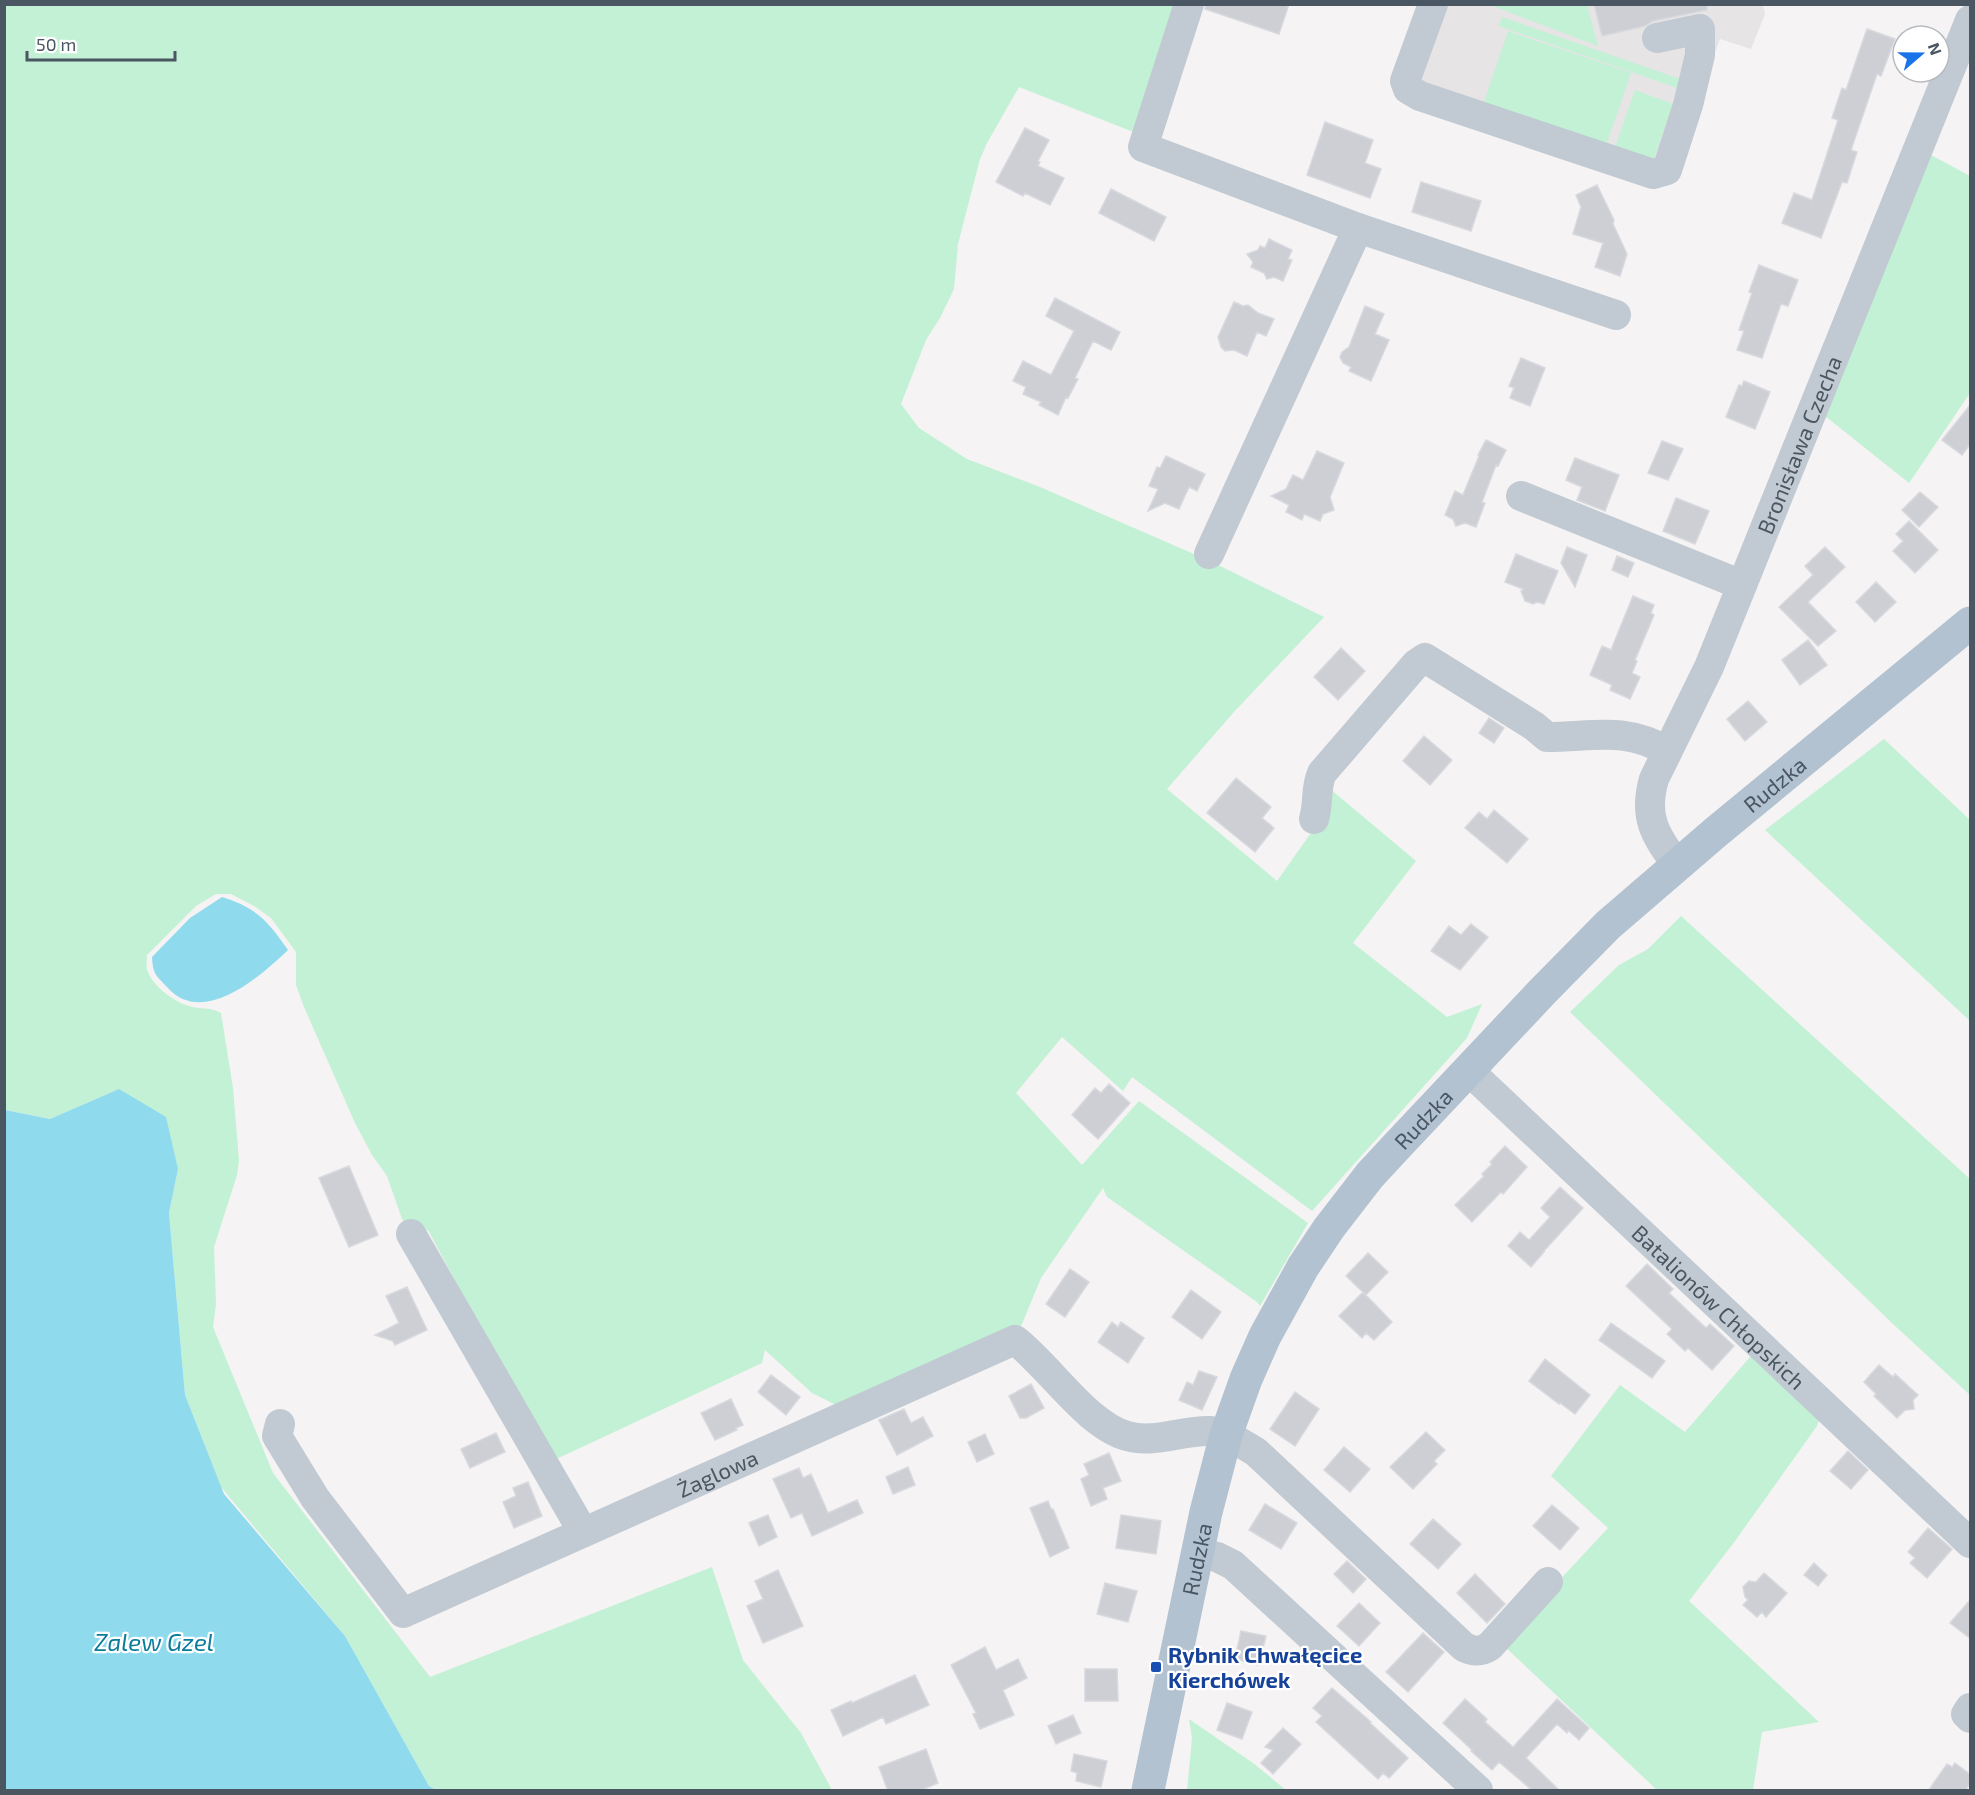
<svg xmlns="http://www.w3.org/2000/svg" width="1975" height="1795" font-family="'Exo 2',sans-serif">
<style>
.education{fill:#e6e4e5}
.green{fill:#c3f1d5}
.water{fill:#90daee}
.building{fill:#cdcfd5;stroke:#d7d9de;stroke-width:1.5}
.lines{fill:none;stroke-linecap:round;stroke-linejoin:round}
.minor{stroke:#c1cad2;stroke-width:30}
.major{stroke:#b3c2d1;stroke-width:33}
.transit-dot{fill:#1a4fb4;stroke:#fff;stroke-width:2}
.labels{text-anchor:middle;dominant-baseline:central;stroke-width:4.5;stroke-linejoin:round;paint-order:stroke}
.street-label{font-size:22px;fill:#4a5661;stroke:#fff}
.transit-label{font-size:22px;font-weight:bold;fill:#164399;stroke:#fff;text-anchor:start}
.water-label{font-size:24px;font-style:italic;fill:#0c7c9b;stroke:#fff}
</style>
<rect width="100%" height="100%" fill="#f5f3f3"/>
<path class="education" d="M1425,5H1763L1765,14L1751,49L1720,39L1667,186L1395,96Z"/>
<path class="green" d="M4,5H1180L1136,133L1019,87L987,143L980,159L958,244L954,289L940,318L926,340L901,404L919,428L967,459L1040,487L1210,561L1324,617L1233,713L1167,789L1277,881L1325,813L1323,783L1416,861L1353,943L1447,1017L1482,1004L1467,1038L1312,1211L1132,1077L1123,1091L1062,1037L1016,1093L1082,1165L1139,1101L1308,1223L1260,1306L1257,1302L1107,1197L1103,1188L1041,1278L1022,1324L1012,1337L844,1409L812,1393L765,1350L762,1363L552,1461L428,1230L411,1234L402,1219L387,1176L372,1155L355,1123L304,1007L296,985V952L271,918L254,906L231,894H216L196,906L147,955C147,959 146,965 147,969C151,985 174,1002 189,1006C201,1010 208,1006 221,1013L233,1088L239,1161L237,1175L214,1247L216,1304L213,1327L273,1473L430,1677L712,1567L743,1660L801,1733L832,1790H436L429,1786L345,1636L221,1487L185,1395L169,1213L178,1169L119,1089L50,1119L5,1110Z
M1490,5H1587L1598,46Z
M1502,17L1686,81L1683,90L1499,26Z
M1508,31L1631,73L1604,151L1482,108Z
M1635,90L1673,104L1652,164L1614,150Z
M1931,155L1970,176V393L1909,483L1825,416Z
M1884,739L1970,820V1021L1765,830Z
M1681,916L1970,1179V1395L1893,1324L1570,1012L1619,965L1648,949Z
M1756,1350L1821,1414L1817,1426L1735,1541L1689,1601L1819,1722L1762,1732L1753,1790H1657L1501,1643L1608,1528L1551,1476L1620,1385L1685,1432Z
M1189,1719L1253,1763L1286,1790H1187L1192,1738Z"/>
<path class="water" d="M222,897C257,908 268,921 288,950C261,976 203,1027 168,988C156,975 153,975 152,957L190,918Z
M119,1089L166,1117L178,1169L169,1213L185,1395L224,1494L345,1636L429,1786L436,1790H5V1110L50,1119Z"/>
<path class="building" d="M1206,4H1289L1279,34L1205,9Z
M1594,4H1707V10L1653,21L1645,26L1602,36Z
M1867,29L1895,39L1881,76L1877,74L1851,150L1857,152L1847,183L1842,182L1821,238L1782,223L1794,193L1812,200L1838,120L1832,118L1842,88L1846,90Z
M1325,122L1373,140L1365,163L1381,169L1370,198L1307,175Z
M1025,128L1049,140L1038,161L1040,162L1038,166L1064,178L1050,205L1025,193L1023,196L996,182Z
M1421,182L1481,201L1471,231L1412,212Z
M1597,185L1614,220L1613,224L1627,254L1620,276L1595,267L1603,243L1573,234L1581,207L1576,195Z
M1111,189L1166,217L1154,241L1099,213Z
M1269,239L1292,250L1288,259L1292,260L1283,281L1274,277L1267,279L1264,273L1251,267L1253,262L1247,254L1258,250L1260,246L1265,248Z
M1759,265L1798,280L1788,306L1781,304L1762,358L1737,350L1744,331L1739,330L1752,293L1749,292Z
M1055,298L1120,332L1111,350L1093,341L1075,378L1078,379L1068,398L1066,397L1058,415L1039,405L1041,402L1023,394L1026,387L1013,381L1023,361L1051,375L1074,331L1046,316Z
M1234,302L1243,306L1248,305L1258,313L1274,319L1266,336L1257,332L1247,356L1234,350L1225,351L1221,347L1218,337Z
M1365,306L1384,314L1375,334L1389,340L1371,381L1349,371L1351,367L1343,363L1340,357L1342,352L1349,347Z
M1521,358L1545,368L1530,406L1510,398L1514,388L1509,386Z
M1744,381L1770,392L1755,429L1726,417L1739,385L1742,386Z
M1971,404V443L1962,455L1942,440Z
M1486,440L1506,450L1498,466L1496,465L1482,502L1485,503L1476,527L1465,523L1456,526L1453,519L1445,515L1455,491L1463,495L1479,456L1478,455Z
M1662,441L1683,449L1668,480L1648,473Z
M1317,451L1344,463L1330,497L1334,510L1323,514L1320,521L1304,514L1302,520L1286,512L1289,505L1271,496L1286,489L1293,475L1303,480Z
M1166,456L1205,474L1197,491L1189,487L1179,509L1165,503L1148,511L1158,489L1149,486L1157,467L1160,468Z
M1575,458L1619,475L1605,511L1577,500L1582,487L1566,480Z
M1920,492L1938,507L1919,527L1902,510Z
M1676,498L1709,511L1695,544L1663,531Z
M1909,521L1938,550L1915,573L1893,551L1903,541L1896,534Z
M1567,547L1587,555L1575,587L1561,563Z
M1825,547L1845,567L1808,602L1836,631L1818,646L1779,607L1813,575L1805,566Z
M1516,554L1558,571L1544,604L1537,602L1533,604L1525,601L1521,591L1523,589L1505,582Z
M1617,556L1634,563L1628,577L1612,570Z
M1876,582L1896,602L1875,622L1856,602Z
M1633,596L1654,605L1651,613L1654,615L1635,660L1637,661L1632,673L1640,677L1630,699L1610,690L1612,685L1590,675L1602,646L1611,650Z
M1808,640L1827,665L1800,685L1782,660Z
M1341,648L1365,671L1338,700L1314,677Z
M1748,701L1767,722L1745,741L1727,719Z
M1489,718L1504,728L1494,743L1479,733Z
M1424,736L1452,760L1430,785L1403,761Z
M1236,778L1271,807L1262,818L1274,828L1255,852L1207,813Z
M1494,810L1528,839L1507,863L1465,828L1479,812L1487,819Z
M1471,924L1488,937L1460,970L1431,951L1449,926L1461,935Z
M1109,1084L1130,1103L1098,1139L1072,1115L1095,1088L1101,1093Z
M1505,1146L1527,1167L1503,1194L1501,1192L1472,1222L1455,1205L1484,1176L1482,1174L1492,1164L1490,1162Z
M349,1166L378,1235L349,1247L319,1178Z
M1560,1187L1583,1208L1543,1252H1544L1531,1267L1508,1246L1520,1232L1529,1240L1550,1217L1541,1208Z
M1368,1253L1388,1272L1366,1295L1346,1276Z
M1647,1264L1673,1289L1669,1293L1706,1328L1710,1324L1734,1346L1712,1370L1688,1348L1685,1351L1667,1334L1672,1329L1626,1286Z
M1070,1269L1089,1282L1065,1317L1046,1304Z
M407,1287L427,1330L395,1345L393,1341L375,1335L399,1323L386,1296Z
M1191,1290L1221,1312L1202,1339L1172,1317Z
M1363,1292L1392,1322L1374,1340L1366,1333L1362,1338L1339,1316Z
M1112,1322L1118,1327L1121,1322L1144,1338L1128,1363L1098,1342Z
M1611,1323L1665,1361L1652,1378L1599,1340Z
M1545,1359L1590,1395L1575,1414L1560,1403L1559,1404L1529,1381Z
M1879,1365L1893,1377L1895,1374L1918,1395L1913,1400L1914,1409L1905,1410L1897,1418L1874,1396L1876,1394L1864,1382Z
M1199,1371L1217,1377L1202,1410L1179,1400L1187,1382L1193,1385Z
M771,1375L800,1397L786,1415L758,1392Z
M1031,1384L1044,1408L1026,1418H1020L1009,1396Z
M1295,1392L1319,1409L1295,1446L1270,1429Z
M731,1399L743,1425L736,1428L737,1430L715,1440L701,1413Z
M904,1409L911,1423L923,1417L933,1436L897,1455L879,1420Z
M1426,1432L1445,1450L1434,1461L1437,1464L1413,1489L1390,1467Z
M496,1433L505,1452L470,1468L461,1449Z
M985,1434L994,1454L977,1462L968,1442Z
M1344,1447L1370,1469L1350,1492L1324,1470Z
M1848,1451L1868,1470L1851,1489L1830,1471Z
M1109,1453L1121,1481L1103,1488L1107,1499L1091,1506L1081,1479L1089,1475L1084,1464Z
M908,1467L915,1485L893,1494L886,1477Z
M799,1468L803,1478L811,1474L828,1513L857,1500L863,1513L812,1536L802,1513L791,1518L773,1479Z
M528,1482L542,1516L514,1528L503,1502L516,1496L513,1488Z
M1048,1501L1051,1509H1053L1069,1548L1050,1557L1030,1508Z
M1265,1504L1297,1523L1281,1549L1249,1530Z
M1552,1505L1579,1528L1560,1550L1533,1526Z
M768,1515L777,1537L759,1546L749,1523Z
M1121,1515L1161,1521L1156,1554L1116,1548Z
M1433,1519L1461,1544L1438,1569L1410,1544Z
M1928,1528L1952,1549L1927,1578L1910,1563L1915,1558L1908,1552Z
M1347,1561L1366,1579L1353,1593L1334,1574Z
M1814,1563L1827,1575L1818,1586L1804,1575Z
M778,1570L803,1626L763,1643L747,1606L763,1599L755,1581Z
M1764,1573L1787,1593L1766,1617L1762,1612L1757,1617L1743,1605L1748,1600L1745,1597L1743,1587L1749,1581L1756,1582Z
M1475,1574L1505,1604L1487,1623L1457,1593Z
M1105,1583L1137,1591L1128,1622L1097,1614Z
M1971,1599V1639L1950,1623Z
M1359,1603L1380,1623L1359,1646L1337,1626Z
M1241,1631L1266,1636L1259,1665L1235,1659Z
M1423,1633L1444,1652L1408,1692L1386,1672Z
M985,1647L996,1670L1018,1659L1027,1678L1003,1690L1014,1715L980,1729L973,1714L976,1713L951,1665Z
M1085,1669H1117L1118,1701H1085Z
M915,1675L929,1705L886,1724L883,1717L843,1736L831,1710L851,1701L852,1703Z
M1332,1688L1371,1722L1370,1723L1408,1758L1389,1778L1383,1773L1378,1779L1316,1722L1322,1716L1313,1708Z
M1465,1699L1487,1719L1485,1722L1513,1747L1557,1699L1589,1728L1579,1740L1568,1730L1567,1733L1557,1724L1526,1758L1560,1791H1533L1499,1762L1492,1770L1471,1751L1472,1750L1443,1723Z
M1227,1703L1252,1712L1242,1739L1217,1730Z
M1073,1715L1081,1733L1056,1744L1048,1726Z
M1283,1728L1301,1744L1273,1774L1261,1763L1273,1750L1265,1747Z
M926,1749L938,1783L919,1791H888L879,1767Z
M1074,1754L1107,1761L1101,1787L1076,1781L1077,1773L1071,1771Z
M1955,1763L1971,1775V1782L1965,1791H1928L1947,1764L1952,1767Z"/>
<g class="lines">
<g class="minor">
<path d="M1189,4L1143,147L1358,228L1209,554"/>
<path d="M1433,4L1405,81L1408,89L1420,96L1653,174L1667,170L1688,105L1700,55V29L1657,38"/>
<path d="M1358,228L1616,315"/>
<path d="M1521,496L1742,585"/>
<path d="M1314,819C1319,803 1315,788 1322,773L1416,664L1425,658L1534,726L1547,737C1593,737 1625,726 1667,751"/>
<path id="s1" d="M1677,865C1655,835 1643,817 1654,779L1709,667L1970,20"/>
<path id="s2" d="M1468,1070L1970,1543"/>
<path d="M411,1234L583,1532"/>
<path id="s3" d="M280,1424L277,1436L315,1498L403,1613L1015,1340C1049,1366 1087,1425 1127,1436C1155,1444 1182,1430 1210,1431C1226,1432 1242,1444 1256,1452L1464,1647C1474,1652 1481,1652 1490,1646L1548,1582"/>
<path d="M1198,1553L1217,1557L1233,1565L1478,1790"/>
<path d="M1970,1708L1966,1714L1970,1718"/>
</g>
<path class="major" id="s4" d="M1148,1790L1206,1512L1226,1435L1246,1379L1265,1336L1303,1267L1329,1228L1370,1175L1396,1147L1543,991L1608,925L1716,832L1970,623"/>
</g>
<rect class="transit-dot" x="1150" y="1661" width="12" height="12" rx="3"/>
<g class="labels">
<g class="street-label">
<text stroke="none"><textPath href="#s1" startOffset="458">Bronisława Czecha</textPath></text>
<text stroke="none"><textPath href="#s4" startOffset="1226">Rudzka</textPath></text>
<text stroke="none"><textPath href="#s4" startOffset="740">Rudzka</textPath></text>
<text stroke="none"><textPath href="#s2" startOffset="345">Batalionów Chłopskich</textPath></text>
<text stroke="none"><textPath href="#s3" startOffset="574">Żaglowa</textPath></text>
<text stroke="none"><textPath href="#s4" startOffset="236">Rudzka</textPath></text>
</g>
<g class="transit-label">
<text x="1168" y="1654">Rybnik Chwałęcice<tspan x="1168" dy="25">Kierchówek</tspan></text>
</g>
<g class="water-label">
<text x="154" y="1641">Zalew Gzel</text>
</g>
</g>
<rect width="1975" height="1795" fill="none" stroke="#4a5661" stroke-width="12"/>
<g transform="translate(1921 54) rotate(70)"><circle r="28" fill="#ffffff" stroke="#b7bbc0" stroke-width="1.5"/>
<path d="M0-4.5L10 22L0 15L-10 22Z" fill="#1a73e8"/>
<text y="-9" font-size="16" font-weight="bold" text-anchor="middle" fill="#4a5661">N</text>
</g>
<path d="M27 51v9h148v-9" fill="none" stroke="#4a5661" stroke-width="3"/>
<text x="36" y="51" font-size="18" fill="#4a5661" stroke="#ffffff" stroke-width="4.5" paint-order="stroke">50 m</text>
</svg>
